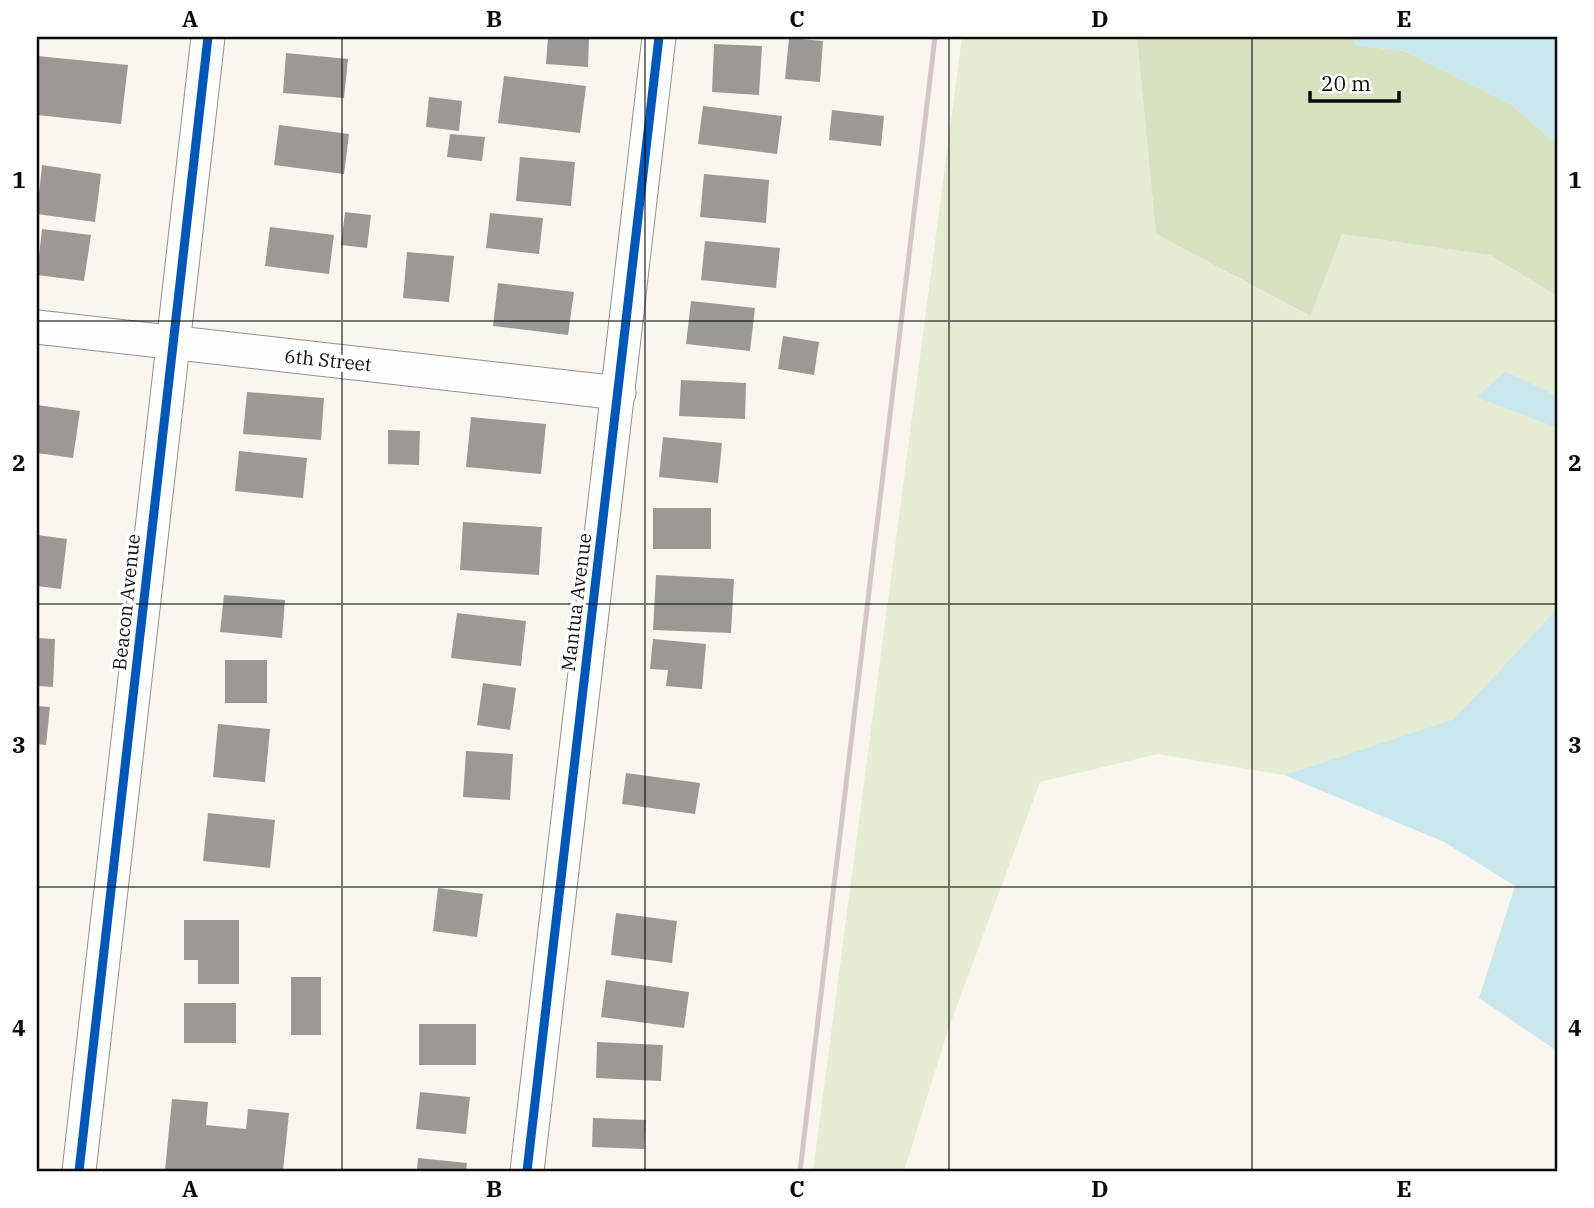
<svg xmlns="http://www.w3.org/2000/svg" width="1594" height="1208" font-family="'IBM Plex Serif',serif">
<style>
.green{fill:#e5ecd1}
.forest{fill:#d6e2c0}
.water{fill:#cae7ee}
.building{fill:#9c9995}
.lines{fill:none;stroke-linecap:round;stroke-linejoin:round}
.minor-casing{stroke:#92918e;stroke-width:35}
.minor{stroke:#fefefd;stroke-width:33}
.rail{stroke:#d4c6c7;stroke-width:5}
.cycleway-casing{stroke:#fff;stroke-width:13}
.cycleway{stroke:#0057b8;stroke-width:9}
.grid{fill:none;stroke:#0b0b0b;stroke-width:2;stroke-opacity:0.55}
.labels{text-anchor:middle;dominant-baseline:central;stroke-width:7;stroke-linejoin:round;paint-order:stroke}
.street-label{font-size:19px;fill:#0b0b0b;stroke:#fff}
.neatline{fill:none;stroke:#0b0b0b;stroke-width:2.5}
.grid-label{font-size:23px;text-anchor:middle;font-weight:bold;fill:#0b0b0b}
</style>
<rect width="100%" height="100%" fill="#f9f6ef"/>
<path class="green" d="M962,37H1137L1156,234L1309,316L1342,234L1490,255L1557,296V396L1507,371L1477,397L1557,428V609L1454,719L1284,775L1158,754L1040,782L948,1030L904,1171H813Z"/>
<path class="forest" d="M1137,37H1354L1355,45L1404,51L1512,105L1557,144V296L1490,255L1342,234L1310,316L1156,234Z"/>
<path class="water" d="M1354,37H1557V144L1512,105L1404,51L1355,45Z
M1506,371L1557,396V428L1476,397Z
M1557,609V1051L1479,998L1515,886L1444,842L1284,775L1454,719Z"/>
<path class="building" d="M548,37H589L588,67L546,64Z
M789,38L823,41L820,82L785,79Z
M714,44L762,46L759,95L712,92Z
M286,53L348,59L344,98L283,93Z
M37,56L128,65L121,124L37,115Z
M504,76L586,86L580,133L498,123Z
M429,97L462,101L459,131L426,127Z
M703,106L782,116L777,154L698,144Z
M832,110L884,116L881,146L829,140Z
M279,125L349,134L344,174L274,165Z
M450,134L485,137L482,161L447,157Z
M520,157L575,162L571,206L516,201Z
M42,165L101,174L95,222L37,214Z
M704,174L769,180L766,223L700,217Z
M345,212L371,215L367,248L341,245Z
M490,213L543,218L539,254L486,248Z
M270,227L334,235L329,274L265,266Z
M42,229L91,235L84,281L37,275Z
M705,241L780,248L776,288L701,280Z
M407,252L454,256L449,302L403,298Z
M498,283L574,292L568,335L493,326Z
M691,301L755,308L750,351L686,344Z
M783,336L819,342L814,375L778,369Z
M681,380L746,383L745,419L679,416Z
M247,392L324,398L321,440L243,434Z
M37,405L80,411L73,458L37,453Z
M471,417L546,424L541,474L466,467Z
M388,430L420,431L419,465L388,464Z
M663,437L722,443L718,483L659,477Z
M239,451L307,458L303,498L235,491Z
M653,508H711V549H653Z
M463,522L542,527L539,575L460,570Z
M37,535L67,539L61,589L37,586Z
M656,575L734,579L731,633L653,630Z
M224,595L285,600L282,638L220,632Z
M457,613L526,621L521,666L451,658Z
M37,638L55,639L53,687L37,686Z
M653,639L706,644L702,689L666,686L668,670L650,669Z
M225,660H267V703H225Z
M483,683L516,688L510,730L477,725Z
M37,706L50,707L46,745L37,744Z
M218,724L270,729L265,782L213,777Z
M466,751L513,754L510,800L463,797Z
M626,773L700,783L695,814L622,804Z
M208,813L275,820L270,868L203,861Z
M438,888L483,894L477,937L433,931Z
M616,913L677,921L672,963L611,955Z
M184,920H239V984H198V960H184Z
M291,977H321V1035H291Z
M606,980L689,992L684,1028L601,1017Z
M184,1003H236V1043H184Z
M419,1024H476V1065H419Z
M597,1042L663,1045L661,1081L596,1078Z
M420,1092L470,1097L466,1134L416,1129Z
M172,1099L208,1102L206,1125L246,1129L248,1109L289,1113L283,1171H165Z
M593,1118L646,1120L644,1149L592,1147Z
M418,1158L467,1163L466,1171H417Z"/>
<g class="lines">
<defs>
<path id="minor" d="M37,327L619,393
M79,1171L208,37
M527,1171L659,37"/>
</defs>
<use href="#minor" class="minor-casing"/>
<use href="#minor" class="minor"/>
<path class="rail" d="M800,1171L935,37"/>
<defs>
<path id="cycleway" d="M79,1171L208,37
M527,1171L659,37"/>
</defs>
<use href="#cycleway" class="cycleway-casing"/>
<use href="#cycleway" class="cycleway"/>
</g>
<path class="grid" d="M342,37V1171M645,37V1171M949,37V1171M1252,37V1171M37,321H1557M37,604H1557M37,887H1557"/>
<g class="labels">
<g class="street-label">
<text transform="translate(328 360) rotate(6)">6th Street</text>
<text transform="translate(126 602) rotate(-84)">Beacon Avenue</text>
<text transform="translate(576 602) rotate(-83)">Mantua Avenue</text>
</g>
</g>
<rect width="1594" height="1208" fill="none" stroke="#ffffff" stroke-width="77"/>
<path d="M1310 91v10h89v-10" fill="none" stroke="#0b0b0b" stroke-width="3.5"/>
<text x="1321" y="91" font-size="21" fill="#0b0b0b" stroke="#ffffff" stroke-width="5" paint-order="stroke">20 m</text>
<rect x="38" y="38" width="1518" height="1132" class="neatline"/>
<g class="grid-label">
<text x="190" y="27">A</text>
<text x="494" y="27">B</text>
<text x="797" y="27">C</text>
<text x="1100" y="27">D</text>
<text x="1404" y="27">E</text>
<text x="19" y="188">1</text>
<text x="1575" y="188">1</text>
<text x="19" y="471">2</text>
<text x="1575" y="471">2</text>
<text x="19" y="753">3</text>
<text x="1575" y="753">3</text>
<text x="19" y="1036">4</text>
<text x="1575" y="1036">4</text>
<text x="190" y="1197">A</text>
<text x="494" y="1197">B</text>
<text x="797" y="1197">C</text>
<text x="1100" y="1197">D</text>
<text x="1404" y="1197">E</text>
</g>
</svg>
